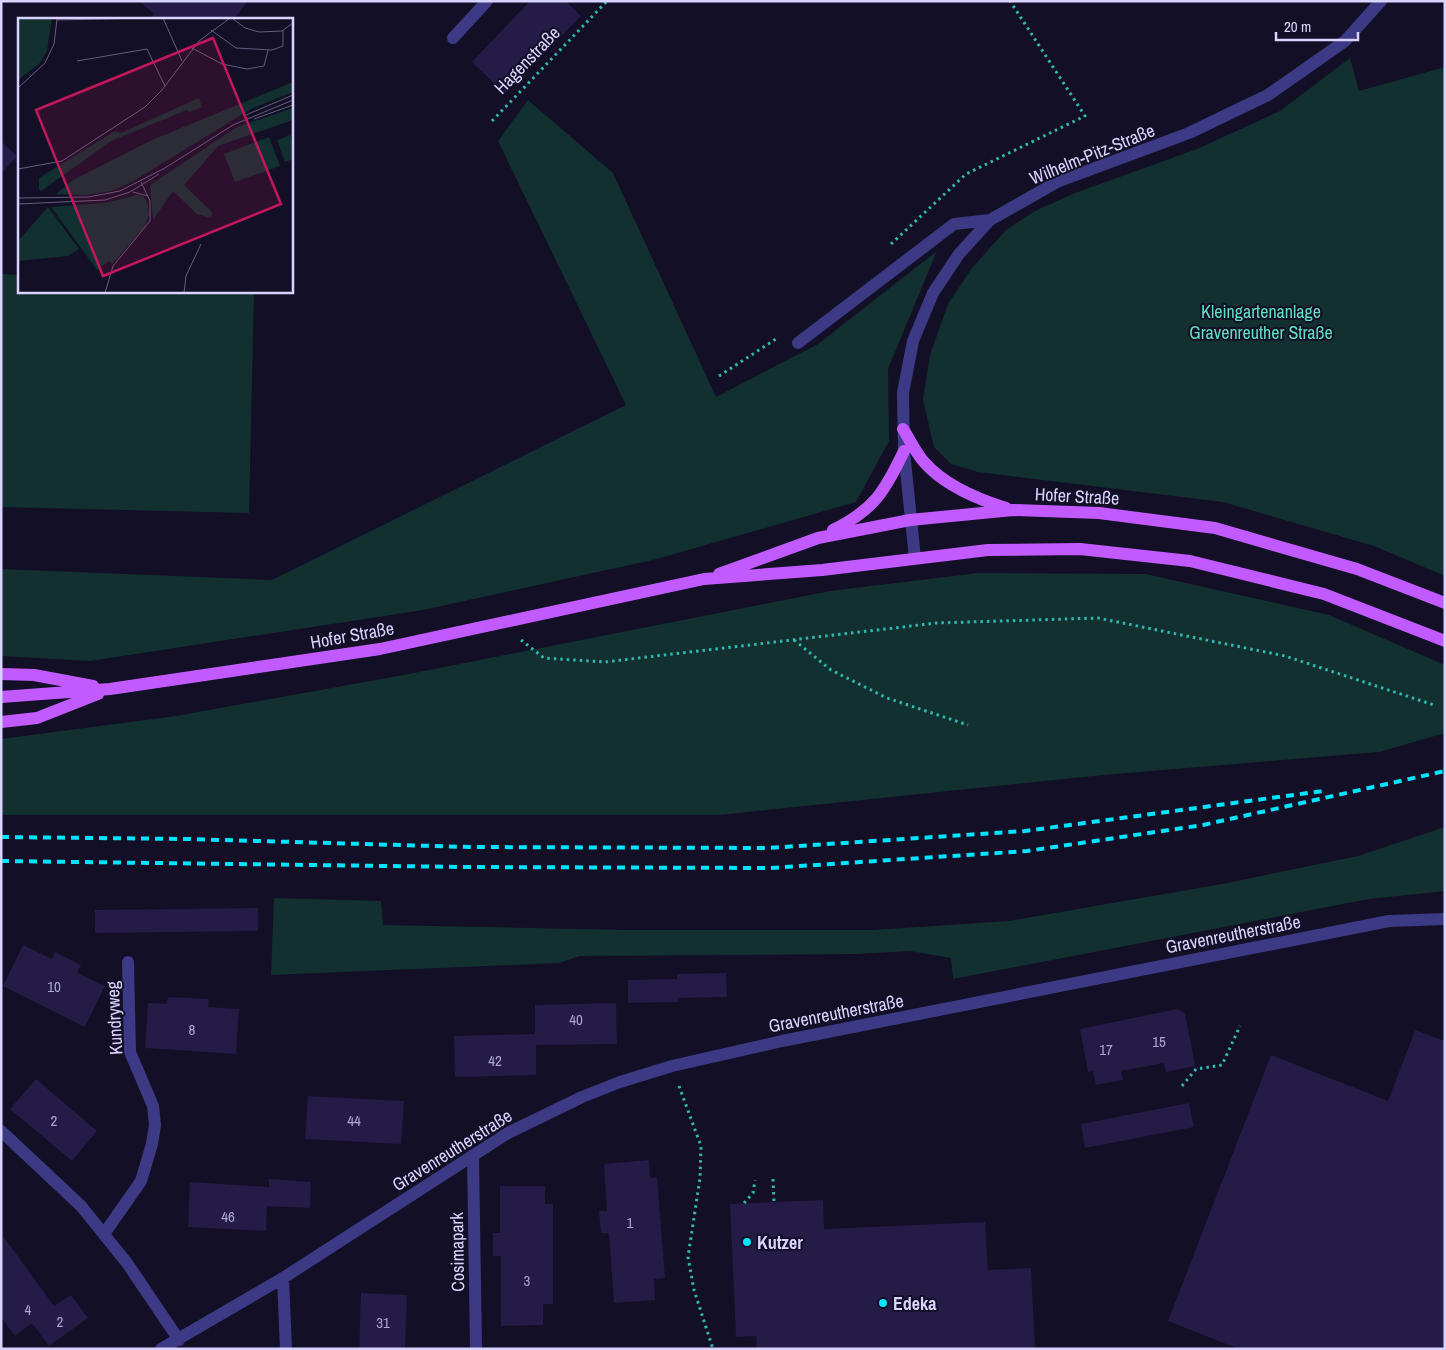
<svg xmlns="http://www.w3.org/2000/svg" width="1446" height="1350" font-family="'Archivo Narrow',sans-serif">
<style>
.green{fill:#12302f}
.building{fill:#241b47}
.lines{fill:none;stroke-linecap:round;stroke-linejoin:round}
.path{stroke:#2fb8b0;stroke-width:3;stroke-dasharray:2.5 4;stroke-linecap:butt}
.minor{stroke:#3d3a85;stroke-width:12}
.major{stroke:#c25bff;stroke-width:12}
.rail{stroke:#00e5ff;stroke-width:4;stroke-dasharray:8 6;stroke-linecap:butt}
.poi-dot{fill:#00e5ff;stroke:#130f26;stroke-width:2}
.labels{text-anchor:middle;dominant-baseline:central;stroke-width:4;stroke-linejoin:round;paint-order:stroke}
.number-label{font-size:15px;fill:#aca6d1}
.street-label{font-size:18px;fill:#d9d4ff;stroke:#130f26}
.park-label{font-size:18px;fill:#5fe0c0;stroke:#130f26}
.poi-label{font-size:18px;font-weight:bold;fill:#d9d4ff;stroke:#130f26;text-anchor:start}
.inset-road{fill:none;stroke:#625e7d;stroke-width:1}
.view{fill:#c2185b;fill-opacity:0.15;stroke:#c2185b;stroke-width:2.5}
.inset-edge{fill:none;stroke:#d9d4ff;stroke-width:2.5}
</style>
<rect width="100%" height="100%" fill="#130f26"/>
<path class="green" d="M1350,58L1359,91L1445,67V576L1374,546L1223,502L978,472L951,464L934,447L923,400L930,355L948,304L972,268L1006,230L1035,211L1075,193L1197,149L1280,111Z
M528,100L613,173L716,397L818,344L937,251L888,369L889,441L856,502L657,559L423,610L90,661L1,656V569L272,580L626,405L498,141Z
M1,274L19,275V291H254L249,513L1,507Z
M978,573L1146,574L1329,615L1445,665V733L1379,752L1103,775L718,815H1V739L176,716L409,674L830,591Z
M1445,827V891L1369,899L953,979L951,958L910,951L857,954L580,956L559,963L271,975L274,898L381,901L383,925L626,930H873L1009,921L1222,884L1358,856Z"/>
<path class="building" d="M139,1H248L234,19H150L154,14Z
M530,1H566L581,16L505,94L472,62Z
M1,141L17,156L1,174Z
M258,908V931L95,933V910Z
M23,945L52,959L55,952L81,965L77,973L105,986L85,1027L3,986Z
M726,973L727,997L678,998V1002L628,1003V980L677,979V974Z
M168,997L209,999L208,1007L239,1009L236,1054L145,1048L148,1003L167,1004Z
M616,1003L617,1044L536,1045V1075L455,1077L454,1036L535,1034V1005Z
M1177,1009L1185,1013L1195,1066L1166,1072L1164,1063L1121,1071L1123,1080L1096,1085L1093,1071L1088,1072L1080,1029Z
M1415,1030L1445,1041V1349H1239L1168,1321L1271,1055L1388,1101Z
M36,1079L97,1131L72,1161L10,1109Z
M308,1096L404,1101L401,1144L305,1139Z
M1189,1103L1194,1127L1085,1148L1081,1124Z
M649,1160L650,1178L657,1177L665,1278L654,1279L655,1300L614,1303L609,1233H601L599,1211H607L604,1164Z
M269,1179L311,1182L310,1208L267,1206L266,1231L188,1227L190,1182L269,1187Z
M500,1186H545V1204H553V1304H543V1325L501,1326V1256H493V1233H500Z
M823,1200L824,1229L985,1222L988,1270L1031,1268L1035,1349H757L756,1336L736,1337L730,1204Z
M3,1236L54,1306L71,1295L88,1318L49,1346L32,1323L15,1336L1,1317Z
M361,1293L407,1295L405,1349H359Z"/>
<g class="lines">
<path class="path" d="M492,121L607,1
M891,244L966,174L1085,116L1010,1
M719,376L779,337
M521,640L544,658L605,662L936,623L1098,618L1285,656L1434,705
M794,640L831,670L887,698L968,725
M679,1086L701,1146L700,1178L688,1257L694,1290L713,1349
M1182,1086L1196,1069L1222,1065L1240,1026
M773,1179L774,1202
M744,1203L753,1193L755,1180"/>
<path class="minor" d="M453,38L487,1
M798,343L954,224L990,220
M915,558L904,451L903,393L913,341L933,293L959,254L990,220L1057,182L1189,133L1268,95L1345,41L1381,1
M1,1131L81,1206L127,1263L179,1340
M473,1155L476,1349
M104,1234L141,1181L152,1144L155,1125L153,1106L130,1052L128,962
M283,1278L286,1349
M161,1349L283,1278L508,1133L582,1097L620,1082L672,1066L782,1041L1389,921L1445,919"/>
<path class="major" d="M903,429C910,440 916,453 924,462C945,486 977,499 1006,508
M833,530C874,510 885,491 904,451
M719,574L818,538L910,520L1013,510L1099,513L1215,528L1357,569L1445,603
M1,674L34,675L93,686
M1,697L110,689L380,649L704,579L822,570L988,550L1080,549L1190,561L1324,594L1445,641
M1,722L37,718L98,694"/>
<path class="rail" d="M1,837L188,839L469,847L768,848L1025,831L1323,791
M1,861L466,867L770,868L1027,851L1203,825L1445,771"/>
</g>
<g class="poi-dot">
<circle cx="747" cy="1242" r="5"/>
<circle cx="883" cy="1303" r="5"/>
</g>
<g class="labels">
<g class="number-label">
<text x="54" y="986">10</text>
<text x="576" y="1019">40</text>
<text x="192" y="1029">8</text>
<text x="1159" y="1041">15</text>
<text x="1106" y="1049">17</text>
<text x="495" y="1060">42</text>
<text x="54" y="1120">2</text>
<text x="354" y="1120">44</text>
<text x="228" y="1216">46</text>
<text x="630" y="1222">1</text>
<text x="527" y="1280">3</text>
<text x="28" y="1309">4</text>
<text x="60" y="1321">2</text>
<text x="383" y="1322">31</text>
</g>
<g class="street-label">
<text transform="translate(527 60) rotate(-46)">Hagenstraße</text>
<text transform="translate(1092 154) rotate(-22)">Wilhelm-Pitz-Straße</text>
<text transform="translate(1077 496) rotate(3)">Hofer Straße</text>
<text transform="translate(352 635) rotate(-10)">Hofer Straße</text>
<text transform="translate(1233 934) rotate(-11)">Gravenreutherstraße</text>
<text transform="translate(836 1013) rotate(-11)">Gravenreutherstraße</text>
<text transform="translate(114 1018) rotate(-93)">Kundryweg</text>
<text transform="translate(452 1150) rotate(-32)">Gravenreutherstraße</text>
<text transform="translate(457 1252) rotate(-91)">Cosimapark</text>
</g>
<g class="park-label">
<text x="1261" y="311">Kleingartenanlage<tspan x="1261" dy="21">Gravenreuther Straße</tspan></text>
</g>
<g class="poi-label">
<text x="757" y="1242">Kutzer</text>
<text x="893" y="1303">Edeka</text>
</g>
</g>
<g transform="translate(18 18)">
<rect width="275" height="275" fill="#130f26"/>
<path d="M0,0H34L29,33L22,45L0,62ZM275,64V74L233,91L114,164L93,173L68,177L38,176L55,162L134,122ZM181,80L184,89L171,94L169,92L93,123L23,173L21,171V160L97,113L103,115ZM275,90V102L200,128L166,167L194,194L193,200L179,196L155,173L135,202L132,167L219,109ZM273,117L275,141L267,144L259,122ZM251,119L262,148L217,164L206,136ZM119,177L125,178L129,183L131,196L127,208L94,246L91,243L79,252L33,189L87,185ZM30,189L61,231L50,238L0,243V223Z" fill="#12302f"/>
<path class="inset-road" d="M145,0L164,43M214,0L227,10L241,14L264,13L275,5M38,2L130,0M193,12L218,30L254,32L265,28V12M174,30L204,46L229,51L246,48L250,32M59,43L129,31L147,68M0,70L27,45L36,26L39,1M228,97L275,77M236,101L275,87M0,151L44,143L127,89L144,72L181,23L212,0M115,174L130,178M0,180L70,179L102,173L147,150L215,107L275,82M0,186L87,182L112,174L141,156M87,275L95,248L132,203V183L123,164M166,275L168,258L183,226"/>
<path class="view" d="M195,20L263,186L85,258L18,92Z"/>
<rect width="275" height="275" class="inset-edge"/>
</g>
<rect width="1446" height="1350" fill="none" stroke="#d9d4ff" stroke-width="5"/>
<path d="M1276 32v8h82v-8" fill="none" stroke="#d9d4ff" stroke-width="2.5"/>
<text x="1284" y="32" font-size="15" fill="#d9d4ff" stroke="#130f26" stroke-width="4" paint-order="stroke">20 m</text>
</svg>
